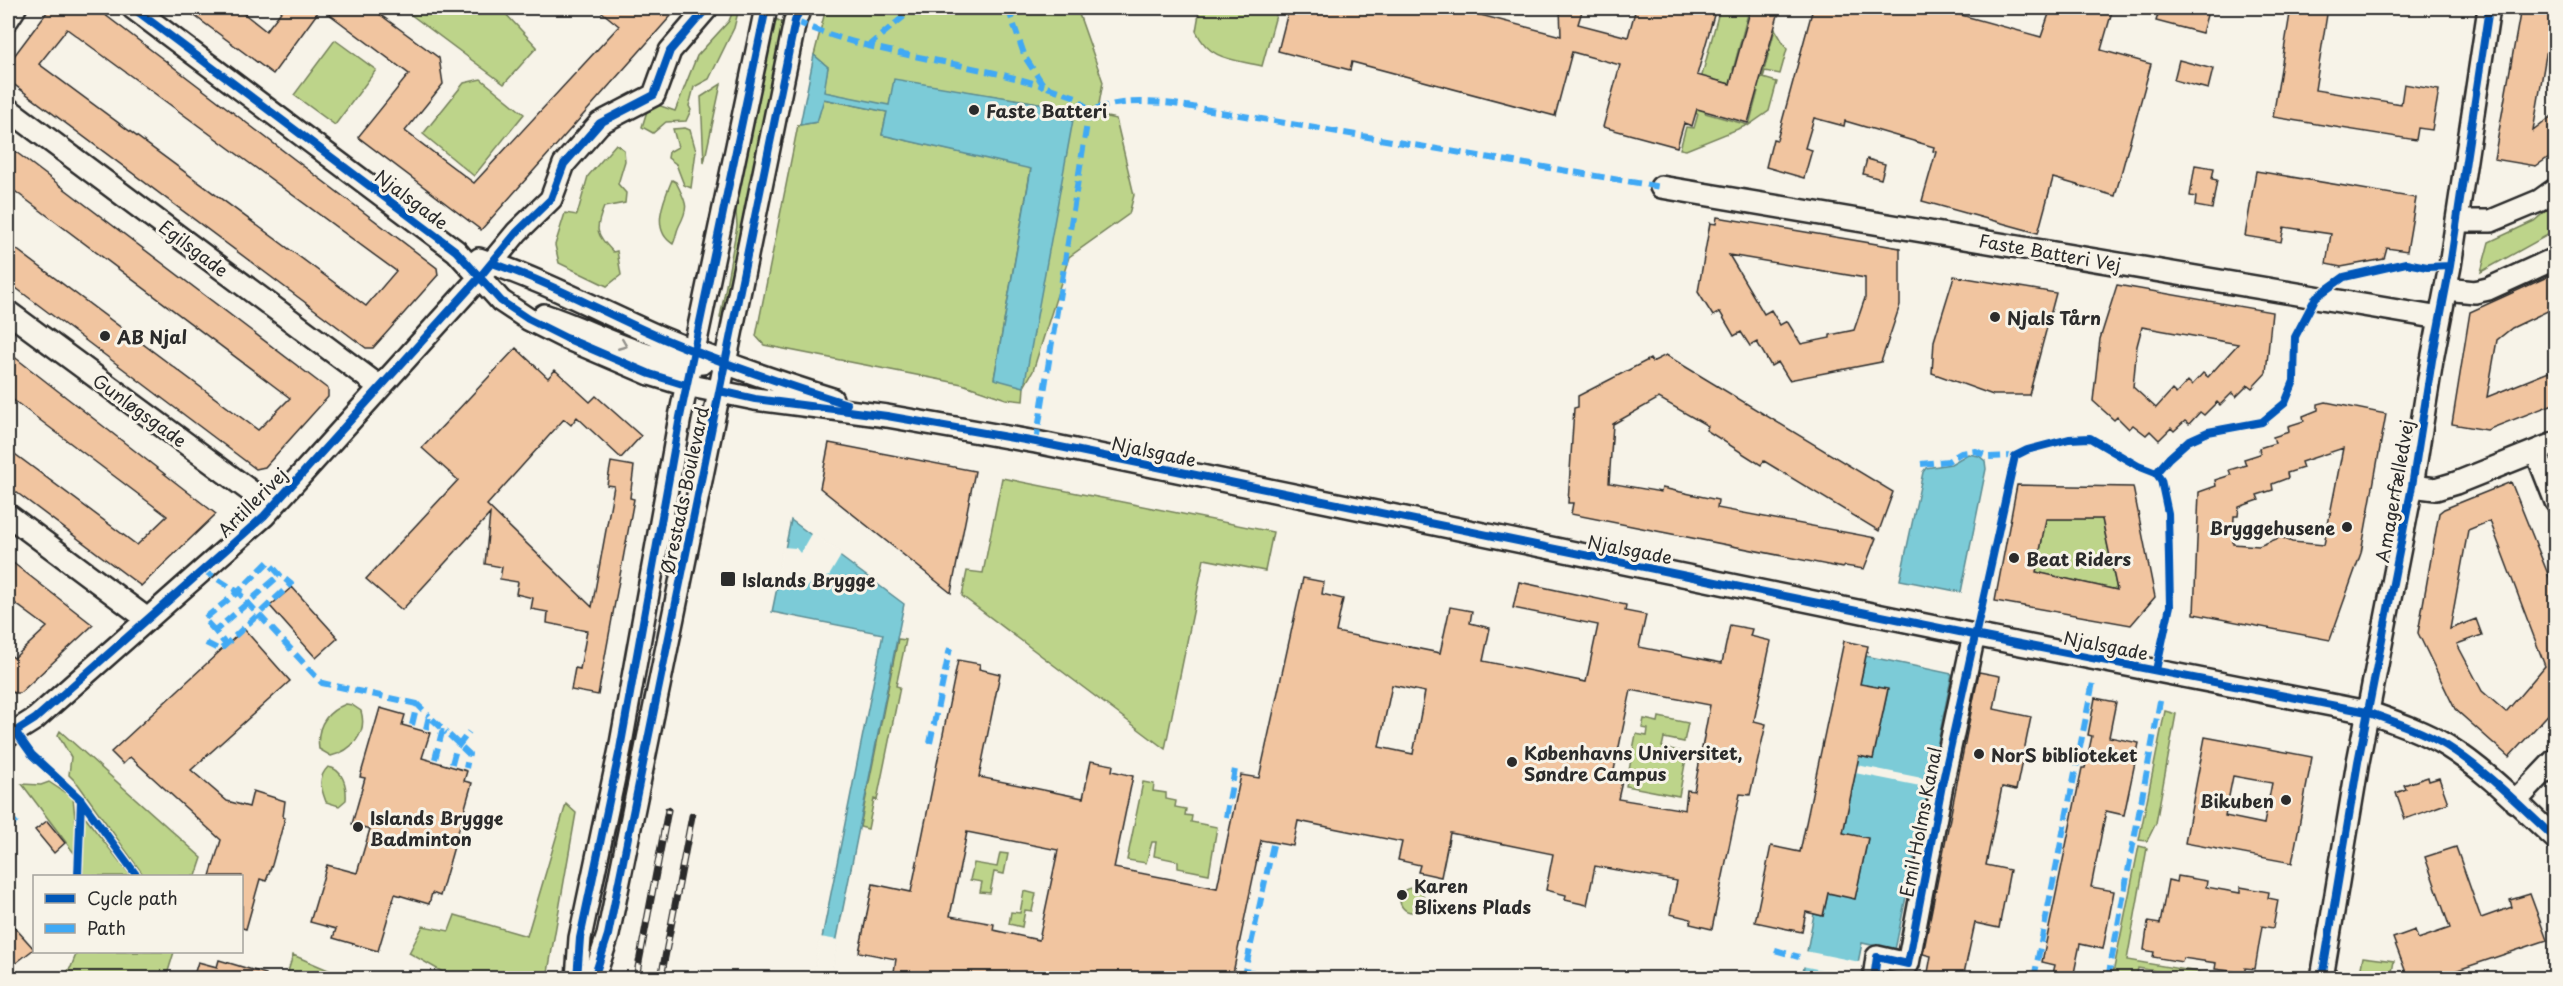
<svg xmlns="http://www.w3.org/2000/svg" width="2563" height="986" font-family="'Playpen Sans',sans-serif">
<style>
.green{fill:#bdd48a;stroke:#74805a;stroke-width:1.5}
.water{fill:#7bcbd7;stroke:#5b8b92;stroke-width:1.5}
.pier{fill:#f7f3e8}
.building{fill:#f1c5a0;stroke:#2b2b2b;stroke-width:1.5;fill-rule:evenodd}
.lines{fill:none;stroke-linecap:round;stroke-linejoin:round}
.minor-casing{stroke:#2b2b2b;stroke-width:26}
.minor{stroke:#f7f3e8;stroke-width:21}
.rail-casing{stroke:#2b2b2b;stroke-width:7}
.rail{stroke:#f7f3e8;stroke-width:4.5;stroke-dasharray:14;stroke-linecap:butt}
.quiet{stroke:#3fa9f5;stroke-width:6;stroke-dasharray:12 6;stroke-linecap:butt}
.cycleway-casing{stroke:#f7f3e8;stroke-width:11}
.cycleway{stroke:#0057b8;stroke-width:8}
.oneway{stroke:#918f8a}
.poi-dot{fill:#2b2b2b;stroke:#f7f3e8;stroke-width:2}
.labels{text-anchor:middle;dominant-baseline:central;stroke-width:6;stroke-linejoin:round;paint-order:stroke}
.poi-label{font-size:18px;font-weight:bold;fill:#2b2b2b;stroke:#f7f3e8;text-anchor:start}
.street-label{font-size:18px;fill:#2b2b2b;stroke:#f7f3e8}
</style>
<rect width="100%" height="100%" fill="#f7f3e8"/>
<filter id="ink" filterUnits="userSpaceOnUse"><feTurbulence type="fractalNoise" baseFrequency=".0167" numOctaves="2"/><feDisplacementMap in="SourceGraphic" scale="12" xChannelSelector="R" yChannelSelector="G"/><feConvolveMatrix kernelMatrix="1 2 1 2 8 2 1 2 1" color-interpolation-filters="sRGB"/></filter>
<g filter="url(#ink)">
<path class="green" d="M402,8H505L502,10L537,47L504,84Z
M734,8H739L734,28L709,79L694,87L689,106L691,110L686,121L666,122L653,133L642,127L647,111L658,105L675,111L697,56L729,21Z
M826,8H1076L1079,14L1103,82L1097,115L1116,119L1134,195L1129,214L1069,257L1033,371L1024,387L1023,401L1006,399L962,384L764,345L756,336L798,125L817,122L823,99L887,112L882,135L1031,168L994,379L1075,109L895,80L889,106L823,92L828,67L814,55Z
M1200,8H1278L1262,66C1233,59 1210,61 1196,31Z
M1720,8H1742L1741,12L1748,14L1733,70L1762,78L1775,29L1787,49L1780,74L1765,71L1763,78L1777,82L1769,111L1749,125L1758,91L1714,80L1705,113L1748,125L1686,150L1680,149L1686,127L1694,128L1698,114L1692,113Z
M774,18L785,24L725,319L720,318L737,226L735,198Z
M335,40L376,70L335,125L294,95Z
M481,79L524,114L474,176L423,134L464,83Z
M721,84L704,163L701,97Z
M685,128L690,130L696,151L691,188L684,185L676,164L668,158L669,152L678,147L673,129Z
M616,144L624,150L625,161L618,184L626,193L625,203L604,207C594,231 596,233 613,252L617,251L621,275L607,286L559,263L555,245L565,213L577,215L588,176Z
M672,180L676,182C686,203 690,205 679,226C676,232 676,238 673,244C650,230 664,199 672,180Z
M2555,203V231L2481,272L2489,242L2534,221Z
M1002,478L1273,532L1265,571L1204,559L1165,749L962,596L967,571L983,573Z
M2046,519H2102L2117,590L2036,572Z
M898,639L906,640L896,686L900,687L877,800L874,799L868,829L860,827Z
M346,704L352,705L361,711C368,734 351,751 331,756L319,749C316,727 326,712 346,704Z
M2165,711L2176,714L2156,823L2147,841L2139,840Z
M1659,717L1688,723L1684,742L1664,738L1662,747L1687,753L1679,796L1626,786L1636,734L1647,736L1648,729L1642,728L1644,719L1658,722Z
M60,731L202,858L196,876H144L78,784L69,775L71,757L58,735Z
M328,767C343,769 347,786 346,800L339,806L326,802C321,788 317,778 328,767Z
M49,782L73,798L76,828L74,853L22,784L41,785Z
M1143,782L1154,784L1153,791L1166,793V799L1176,801L1175,807L1186,809L1185,815L1192,816L1191,822L1217,827L1209,874L1178,868V861L1154,856L1156,842H1152L1146,863L1127,860Z
M566,804L576,813L547,978H453L409,953L423,926L449,931L455,915L527,936Z
M84,816L131,876H83Z
M2139,846L2147,848L2127,960L2233,978H2200L2138,968L2136,978H2112Z
M1000,853L1008,854L1004,874L994,872L990,893L980,892L982,882L970,880L974,863L997,867Z
M1400 900a12 12 0 1 1 24 0a12 12 0 1 1-24 0Z
M1024,891L1036,894L1032,911L1025,910L1022,927L1009,924L1011,912L1020,913Z
M77,952H174L166,978H62L71,967Z
M293,955L347,978H286Z
M2363,957L2394,961L2391,978H2359Z"/>
<path class="water" d="M814,55L828,67L824,92L889,105L894,79L1075,109L1024,387L994,379L1031,169L882,135L887,112L824,99L817,122L800,125Z
M1968,454L1979,456L1985,461L1986,469L1961,592L1900,580L1923,472L1926,468L1951,464Z
M791,520L904,604L829,978H814L883,634L772,612Z
M1866,656L1952,674L1895,950L1862,943L1855,978H1802L1814,914L1823,916L1828,893L1855,898L1868,839L1843,833L1859,756L1873,759L1888,690L1860,684Z"/>
<path class="pier" d="M812,532L842,554L829,576L812,582L805,590L800,588V584L791,580L785,583L776,581L783,547L796,548L800,553Z
M1857,765L1932,780L1930,788L1855,773Z
M820,937L838,940L831,975L814,972Z
M1805,951L1860,962L1857,977L1802,966Z"/>
<path class="building" d="M50,8H96L437,268L438,275L373,348H366L8,80V64ZM67,29L396,271L366,306L39,64Z
M184,8H237L266,31L284,8H371L439,58L443,84L405,131L474,183L619,26L597,8H678L481,230L358,137L409,74L321,8L273,74Z
M1289,8H1454L1561,36L1560,8H1583L1578,24L1628,37L1636,8H1716L1697,75L1730,84L1751,8H1780L1748,123L1697,109L1692,126L1684,123L1677,147L1603,127L1620,65L1572,52L1555,116L1352,62L1350,70L1278,51Z
M1813,8H1936L2041,37L2051,8H2113L2101,50L2151,64L2115,196L2053,178L2038,233L1922,201L1936,152L1933,151L1934,147L1845,121L1844,126L1814,118L1805,148L1812,150L1804,178L1766,167L1773,139L1777,140Z
M2160,8H2209L2202,33L2156,21Z
M2291,8H2328L2315,90L2401,104L2404,84L2439,90L2432,130L2418,128L2416,140L2273,117Z
M2521,8H2554L2533,131L2556,113V152L2536,166L2494,159Z
M2179,60L2213,69L2208,89L2174,80Z
M8,146L328,389V397L265,467L256,469L8,282V243L258,430L290,398L8,186Z
M1867,159L1885,164L1881,179L1863,174Z
M2195,165L2214,168L2212,179L2217,180L2212,209L2195,206L2196,197L2190,196Z
M2256,171L2416,198L2407,251L2387,248L2384,259L2341,267L2326,264L2331,234L2284,227L2281,242L2245,236Z
M1717,217L1900,248V305L1881,362L1789,380L1778,362L1771,366L1757,342L1750,346L1741,332L1734,336L1720,312L1713,316L1698,292L1710,223L1716,224ZM1729,255L1865,278V298L1854,330L1830,335V338L1801,344L1787,321L1780,325L1771,310L1764,314Z
M2556,273V307L2512,328L2497,340L2487,397L2556,369V403L2487,430L2452,424L2470,312Z
M1954,276L2056,293L2029,395H1993L1932,373L1934,341Z
M2117,285L2272,312L2266,373L2252,388L2248,385L2236,397L2232,393L2220,405L2217,402L2204,415L2200,412L2189,424L2185,421L2174,431L2171,428L2159,440L2150,431L2146,435L2133,425L2129,429L2117,417L2114,420L2093,401L2100,339ZM2142,327L2238,344L2208,377L2203,373L2192,385L2188,381L2176,394L2172,390L2156,408L2133,387L2137,346Z
M516,348L548,378L555,370L590,402L596,396L641,436L621,458L577,417L571,425L564,419L487,505L592,607L614,486L607,485L611,462L634,466L630,498L634,499L598,695L571,690L575,668L580,669L587,631L547,623L548,612L531,609L533,598L516,594L518,582L500,579L502,567L485,564L490,514L402,610L366,579L458,480L422,448Z
M8,352L216,514L141,586L8,486V449L137,545L167,516L8,396Z
M1666,355L1893,492L1879,531L1764,461L1761,465L1706,430L1708,426L1659,398L1613,424L1609,483L1661,492L1662,488L1718,500L1717,508L1876,538L1864,569L1845,566L1843,568L1571,514L1573,503H1568L1574,408L1578,407V396L1650,359L1652,362Z
M2326,402L2386,414L2361,553L2330,640L2194,614L2199,492L2216,486L2215,480L2231,475L2229,470L2246,465L2244,459L2260,454L2259,448L2275,443L2273,437L2289,432L2288,426L2304,421L2303,416L2318,410V404ZM2343,448L2324,545L2292,542L2281,537L2259,546L2233,544L2234,516H2238L2239,507L2259,500L2257,495L2273,490L2272,484L2288,478L2287,473L2303,468L2301,462Z
M829,443L975,471L951,593L820,488Z
M2511,482L2556,594V706L2509,757L2455,709L2418,633L2439,513L2444,509ZM2490,521L2545,666L2506,712L2482,691L2457,644L2482,635L2476,619L2450,629L2468,530Z
M2017,485L2133,487L2155,597L2131,625L1995,601ZM2046,519H2102L2117,590L2036,572Z
M8,559L93,625L20,693H14L8,688V653L14,658L47,627L8,598Z
M1303,578L1324,582L1322,594L1343,599L1336,632L1440,653L1450,607L1472,611L1470,623L1490,628L1483,661L1586,682L1598,625L1513,608L1519,582L1626,605L1625,611L1646,615L1639,647L1722,663L1730,625L1752,629L1750,636L1771,641L1754,721L1766,724L1750,795L1740,794L1712,929L1690,924L1691,919L1670,914L1677,881L1595,866L1587,905L1565,900L1566,895L1546,890L1553,854L1450,833L1441,877L1418,872L1420,865L1398,860L1402,842L1298,821L1293,846L1261,840L1232,978H998L984,976L983,978H926L894,972L896,959L859,952L873,884L911,892L958,660L980,664L979,669L1000,674L979,777L1083,798L1091,761L1113,765L1112,771L1133,776L1114,868L1217,888L1241,775L1259,778ZM1392,685L1425,692L1413,754L1379,747ZM1631,690L1710,705L1694,791L1687,790L1685,810L1618,799L1623,777L1613,775ZM967,832L1058,850L1039,940L993,930L994,924L950,916Z
M292,587L338,638L316,658L270,606Z
M244,629L290,681L191,770L227,801L249,807L253,791L285,801L283,817L285,818L272,865L266,881L260,879L246,929L242,928V876H210L221,840L130,757L123,764L111,752Z
M1844,641L1868,646L1860,684L1888,689L1873,759L1859,756L1843,833L1868,838L1855,899L1828,893L1823,916L1806,912L1802,932L1755,922L1771,846L1800,852Z
M1979,672L2000,676L1994,709L2031,717L2016,790L2002,787L1986,865L2010,870L1999,928L1975,923L1963,978H1927L1931,956L1923,954Z
M2095,698L2116,702L2109,737L2139,743L2124,815L2106,811L2091,887L2114,891L2103,949L2080,944L2073,978H2052L2055,965L2042,962L2082,768H2085L2092,736L2088,735Z
M380,708L405,715L402,725L430,733L422,758L467,771L464,781L472,783L440,896L432,893L429,904L395,894L378,951L333,938L336,929L310,922L327,865L357,873L370,829L352,824L365,778L360,777Z
M2205,737L2312,757L2292,863L2185,843ZM2233,776L2272,783L2264,824L2225,816Z
M2428,777L2429,781L2439,778L2448,803L2405,819L2396,793L2406,789L2404,785Z
M47,821L65,843L54,853L35,830Z
M2456,847L2481,918L2512,907L2510,900L2530,894L2547,940L2434,978H2408L2393,938L2415,930L2418,939L2450,928L2425,857Z
M2178,876L2207,881L2206,887L2240,893V887L2269,892L2268,898L2278,900L2273,928L2262,926L2255,969L2245,968V973L2215,969L2216,963L2183,958L2182,962L2153,957L2154,952L2144,950L2148,922L2160,924L2168,880L2177,882Z
M8,920L34,949L8,969Z
M219,960L266,974L265,978H193L198,962L217,967Z"/>
<g class="lines">
<defs>
<path id="minor" d="M133,8L456,251L501,301L528,319L566,338L650,374L686,385L755,399L887,416L1036,442L1974,635L2367,712C2395,722 2422,731 2447,746C2487,771 2521,807 2556,839
M8,19L15,8
M8,109L380,387
M1661,187L2440,318
M2457,221H2491L2539,201L2556,189
M479,259C543,280 602,312 664,339C719,362 775,381 832,399
M2446,289L2475,292L2488,289L2556,258
M8,312L272,507
M544,315C593,331 651,366 702,363
M2536,451L2556,502
M2412,486L2436,489L2456,483L2556,443
M8,515L147,619
M8,736L35,719L264,516L479,278L517,232L551,199L564,164L600,123L654,95L670,51L707,8
M2515,802L2556,759
M577,978L580,938L620,749L680,417L766,8
M594,978L608,935L795,21L800,8
M1874,978L1877,957L1908,964L1942,785L1974,635
M2322,978L2358,762L2412,486L2432,360L2450,266L2489,8"/>
</defs>
<use href="#minor" class="minor-casing"/>
<use href="#minor" class="minor"/>
<defs>
<path id="rail" d="M636,978L668,810
M661,978L692,816"/>
</defs>
<use href="#rail" class="rail-casing"/>
<use href="#rail" class="rail"/>
<path class="quiet" d="M1008,8L1025,57L1044,86L1076,97L1089,111
M795,21C857,49 921,56 986,71C1006,75 1025,81 1044,86
M867,47L914,8
M1036,442L1089,111C1119,100 1143,101 1174,104L1661,187
M1921,464L1948,461L1961,453L1976,451L1989,457L2015,456
M203,570L238,592L322,683L417,704
M215,631L204,619L238,592L268,562L280,575L215,631L226,645
M206,643L220,650L291,584L280,575
M412,725L417,704L429,716
M426,729L429,716L447,733
M930,743L950,648
M435,759L442,732L447,733L469,754L466,768
M452,764L456,749L469,732
M1226,817L1236,764
M8,828L20,816
M1273,845L1245,971L1282,978
M1775,950L1799,957
M2034,978L2093,682
M2108,978L2161,696"/>
<defs>
<path id="cycleway" d="M133,8L456,251L501,301L528,319L566,338L650,374L686,385
M492,263C552,283 606,314 664,339C724,364 785,384 847,404
M720,391L755,399L887,416L1036,442L1974,635L2367,712C2395,722 2422,731 2447,746C2487,771 2521,807 2556,839
M2156,473L2169,458L2188,441L2208,432L2262,422L2285,403L2294,381L2295,337L2316,297L2344,277L2406,263L2427,267L2450,266
M15,731L32,755L81,800L137,876
M8,736L35,719L264,516L479,278L517,232L551,199L564,164L600,123L654,95L670,51L707,8
M78,876L81,800
M577,978L580,938L620,749L680,417L766,8
M594,978L608,935L795,21L800,8
M1874,978L1877,957L1908,964L1942,785L2015,456L2027,450L2069,439L2090,438L2138,466L2156,473L2161,480L2168,513L2170,606L2156,670
M2322,978L2358,762L2412,486L2432,360L2450,266L2489,8"/>
</defs>
<use href="#cycleway" class="cycleway-casing"/>
<use href="#cycleway" class="cycleway"/>
</g>
<defs><path id="oneway-chevron" d="M-2-3.5L2.5 0L-2 3.5" fill="none" stroke-width="1.6" stroke-linecap="round" stroke-linejoin="round" transform="scale(1.5)"/></defs>
<use class="oneway" href="#oneway-chevron" transform="translate(623 345) rotate(22)"/>
</g>
<g class="poi-dot">
<circle cx="974" cy="110" r="6"/>
<circle cx="1995" cy="317" r="6"/>
<circle cx="105" cy="336" r="6"/>
<circle cx="2347" cy="527" r="6"/>
<circle cx="2014" cy="558" r="6"/>
<rect x="720" y="571" width="16" height="16" rx="3"/>
<circle cx="1979" cy="754" r="6"/>
<circle cx="1512" cy="762" r="6"/>
<circle cx="2286" cy="800" r="6"/>
<circle cx="358" cy="827" r="6"/>
<circle cx="1402" cy="895" r="6"/>
</g>
<g class="labels">
<g class="poi-label">
<text x="986" y="110">Faste Batteri</text>
<text x="2007" y="317">Njals Tårn</text>
<text x="117" y="336">AB Njal</text>
<text x="2335" y="527" text-anchor="end">Bryggehusene</text>
<text x="2026" y="558">Beat Riders</text>
<text x="742" y="579">Islands Brygge</text>
<text x="1524" y="752">Københavns Universitet,<tspan x="1524" dy="21">Søndre Campus</tspan></text>
<text x="1991" y="754">NorS biblioteket</text>
<text x="2274" y="800" text-anchor="end">Bikuben</text>
<text x="370" y="817">Islands Brygge<tspan x="370" dy="21">Badminton</tspan></text>
<text x="1414" y="885">Karen<tspan x="1414" dy="21">Blixens Plads</tspan></text>
</g>
<g class="street-label">
<text transform="translate(412 199) rotate(37)">Njalsgade</text>
<text transform="translate(194 248) rotate(37)">Egilsgade</text>
<text transform="translate(2050 252) rotate(10)">Faste Batteri Vej</text>
<text transform="translate(140 410) rotate(36)">Gunløgsgade</text>
<text transform="translate(1154 451) rotate(12)">Njalsgade</text>
<text transform="translate(684 490) rotate(-78)">Ørestads Boulevard</text>
<text transform="translate(2394 491) rotate(-80)">Amagerfælledvej</text>
<text transform="translate(252 502) rotate(-45)">Artillerivej</text>
<text transform="translate(1630 549) rotate(11)">Njalsgade</text>
<text transform="translate(2106 645) rotate(11)">Njalsgade</text>
<text transform="translate(1920 822) rotate(-79)">Emil Holms Kanal</text>
</g>
</g>
<rect width="2563" height="986" fill="none" stroke="#f7f3e8" stroke-width="30"/>
<rect x="15" y="15" width="2533" height="956" fill="none" stroke="#2b2b2b" stroke-width="2" filter="url(#ink)"/>
<rect x="33" y="875" width="210" height="78" fill="#f7f3e8" stroke="#a5a39c" stroke-width="1.5"/>
<rect x="45" y="894" width="30" height="9" fill="#0057b8" stroke="#a5a39c" stroke-width="1.5"/>
<text x="87" y="905" font-size="18" fill="#2b2b2b">Cycle path</text>
<rect x="45" y="924" width="30" height="9" fill="#3fa9f5" stroke="#a5a39c" stroke-width="1.5"/>
<text x="87" y="935" font-size="18" fill="#2b2b2b">Path</text>
</svg>
